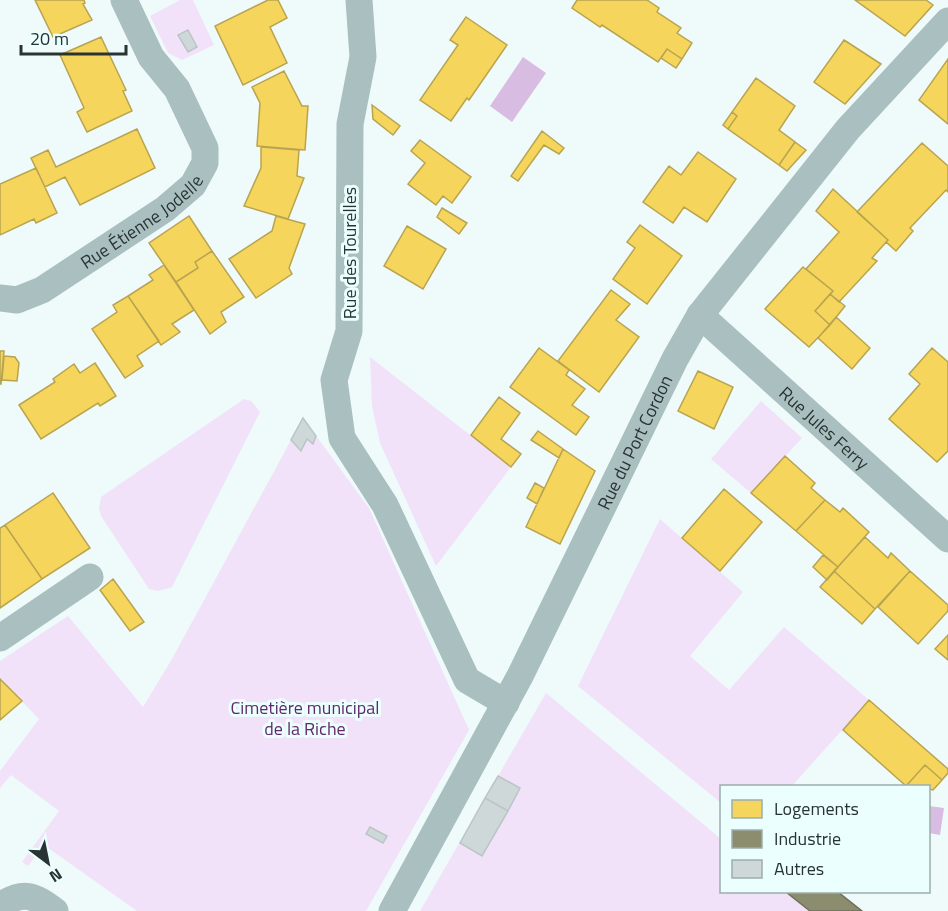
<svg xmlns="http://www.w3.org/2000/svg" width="948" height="911" font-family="'Titillium Web',sans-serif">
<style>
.green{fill:#f1e2f9}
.water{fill:#d9bce1}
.homes{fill:#f6d55c;stroke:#b8a450;stroke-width:1.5}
.industry{fill:#8c8c6e;stroke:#6e715c;stroke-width:1.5}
.building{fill:#ced8d8;stroke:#bbc5c5;stroke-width:1.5}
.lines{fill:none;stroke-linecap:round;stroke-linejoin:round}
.minor{stroke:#aabfbf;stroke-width:27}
.labels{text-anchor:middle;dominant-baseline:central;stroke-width:6;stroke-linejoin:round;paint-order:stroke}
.street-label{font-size:18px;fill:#293333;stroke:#eafffe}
.park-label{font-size:18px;fill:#61296a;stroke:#eafffe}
</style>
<rect width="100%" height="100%" fill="#effafa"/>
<path class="green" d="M180,0H193L214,45L182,60L168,53L150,16Z
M370,357L511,467L436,566L380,443L372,406Z
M244,399L251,401L260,412L172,587L158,591L149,589L101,516L99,508L101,497Z
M761,401L802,438L751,493L711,459Z
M303,418L369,508L469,730L366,911H137L44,845L28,866L22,862L59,811L11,775L0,788V771L39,719L0,679V661L68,616L143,707L172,659Z
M660,519L743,592L690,656L729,690L784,627L869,700L792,786H722L721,803L578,686Z
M546,693L721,839L722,892H786L810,911H420Z"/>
<path class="water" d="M523,57L546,73L512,122L490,106Z
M929,806L944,808L940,835L929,833Z"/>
<path class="homes" d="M35,0H84L85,3L83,4L92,20L53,37Z
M268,0H278L287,18L270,27L287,63L243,85L215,26Z
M577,0H647L659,8L657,12L681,28L677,33L692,43L682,59L667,49L658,62L602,25L600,27L572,8Z
M855,0H926L933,5L905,36Z
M466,17L507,45L469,100L467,98L451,121L420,100L458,45L450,40Z
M101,37L126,90L123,91L132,111L87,132L77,112L84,108L60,55Z
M844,40L881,64L845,104L814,82Z
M667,49L682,59L676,68L661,58Z
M948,59V124L919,100Z
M284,71L302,106H308L305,150L257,146L260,103L252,87Z
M756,78L795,106L779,130L795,142L779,165L728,129L737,116L732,112Z
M372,105L400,126L393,135L373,119Z
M732,112L737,116L728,129L723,125Z
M137,129L155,168L80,205L65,177L45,187L31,158L48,150L56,167Z
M542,131L564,148L559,154L544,145L518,181L511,176Z
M420,140L471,177L452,203L443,196L436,205L408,184L425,163L411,151Z
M795,142L806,150L787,171L779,165Z
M922,143L948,166V192L946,190L910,228L913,231L896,251L886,242L888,240L857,212Z
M261,147L299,150L297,176L304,178L288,219L244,206L261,168Z
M698,152L736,179L707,222L684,207L673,223L643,202L669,166L681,175Z
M36,168L57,213L36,223L34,219L0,235V184Z
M833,189L888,240L872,258L877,261L839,302L830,294L833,291L806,269L839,232L816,211Z
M442,208L467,223L459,234L437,217Z
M189,216L212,251L195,262L198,268L176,282L149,243Z
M276,216L305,224L289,268L292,274L256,298L229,259L272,231Z
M640,225L682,256L647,304L613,279L635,248L627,242Z
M407,226L446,249L423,289L384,266Z
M212,251L244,297L221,312L226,322L210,334L176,282L198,268L195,262Z
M164,265L194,310L172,324L180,332L161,345L128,296L153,280L149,275Z
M803,267L833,291L815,311L830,325L809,347L765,309Z
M611,290L630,304L616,320L639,337L599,392L558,361Z
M830,294L845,306L830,325L815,311Z
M128,296L159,341L137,356L143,366L125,378L92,329L117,312L113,305Z
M836,317L870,348L852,369L818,338Z
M539,348L569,370L566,375L585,389L572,405L589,417L576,435L510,387Z
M932,348L948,362V451L937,462L889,419L920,384L909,374Z
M0,351H4L1,384H0Z
M4,356L15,357L19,363L17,381L2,380Z
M95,363L116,396L100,406L98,403L41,439L19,405L55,382L53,379L74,364L80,373Z
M698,371L733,387L714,429L678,411Z
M499,397L520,413L501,439L521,454L511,467L471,435Z
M538,431L563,449L559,458L531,440Z
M563,449L595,471L560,544L526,527Z
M785,456L815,483L811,488L825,500L796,531L751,493Z
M535,483L544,488L537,504L527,498Z
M724,489L762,522L720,571L682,538Z
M53,493L90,548L42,579L5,525Z
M825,500L840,512L843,508L869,532L838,567L796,531Z
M5,525L42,579L0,608V528Z
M865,537L888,558L891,553L910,571L875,609L834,571Z
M823,555L838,567L827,580L813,567Z
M834,571L875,609L862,624L820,587Z
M910,571L948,605V611L918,644L878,607Z
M113,579L144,622L130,631L100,590Z
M948,635V660L935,649Z
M0,679L22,701L0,720Z
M869,700L948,769V773L942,780L925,765L906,786L843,730Z
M925,765L942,780L933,790L928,789V786H906Z"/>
<path class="industry" d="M786,892H838L862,911H810Z"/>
<path class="building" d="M188,30L197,47L188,52L178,35Z
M303,418L316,436L313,444L307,439L301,451L291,440Z
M498,776L520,788L508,811L485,798Z
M485,798L508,811L482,856L460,843Z
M370,827L387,836L383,843L366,834Z"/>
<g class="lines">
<g class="minor">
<path d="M359,0L363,57L350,124L349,331L334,380L342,438L385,505L467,680L506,703"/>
<path id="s1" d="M0,298L17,300L42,290L165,209L193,185L205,163V148L177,89L151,57L124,0"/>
<path id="s2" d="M700,315L948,539"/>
<path d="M0,638L90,577"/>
<path d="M0,906C23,890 34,895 55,911"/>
<path id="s3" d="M392,911L520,676L675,359L700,315L848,129L948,21"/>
</g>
</g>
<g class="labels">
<g class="street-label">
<text stroke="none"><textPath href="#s1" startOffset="165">Rue Étienne Jodelle</textPath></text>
<text transform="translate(349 253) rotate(-90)">Rue des Tourelles</text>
<text stroke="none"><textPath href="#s2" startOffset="168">Rue Jules Ferry</textPath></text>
<text stroke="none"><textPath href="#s3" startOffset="528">Rue du Port Cordon</textPath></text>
</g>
<g class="park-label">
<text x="305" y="707">Cimetière municipal<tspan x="305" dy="21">de la Riche</tspan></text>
</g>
</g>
<rect x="720" y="785" width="210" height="108" fill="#eafffe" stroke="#9dadad" stroke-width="1.5"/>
<rect x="732" y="800" width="30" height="18" fill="#f6d55c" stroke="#9dadad" stroke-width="1.5"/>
<text x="774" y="815" font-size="18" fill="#293333">Logements</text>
<rect x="732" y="830" width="30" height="18" fill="#8c8c6e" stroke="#9dadad" stroke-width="1.5"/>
<text x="774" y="845" font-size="18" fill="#293333">Industrie</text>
<rect x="732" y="860" width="30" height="18" fill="#ced8d8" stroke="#9dadad" stroke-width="1.5"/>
<text x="774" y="875" font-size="18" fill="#293333">Autres</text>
<g transform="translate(48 863) rotate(148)" stroke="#eafffe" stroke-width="4.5" paint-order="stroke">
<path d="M0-4.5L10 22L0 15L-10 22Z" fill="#293333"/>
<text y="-9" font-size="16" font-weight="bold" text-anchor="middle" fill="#293333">N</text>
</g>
<path d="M21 45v9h105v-9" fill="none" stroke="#293333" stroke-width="3"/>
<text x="30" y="45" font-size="18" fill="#293333" stroke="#eafffe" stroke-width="4.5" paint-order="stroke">20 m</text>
</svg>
